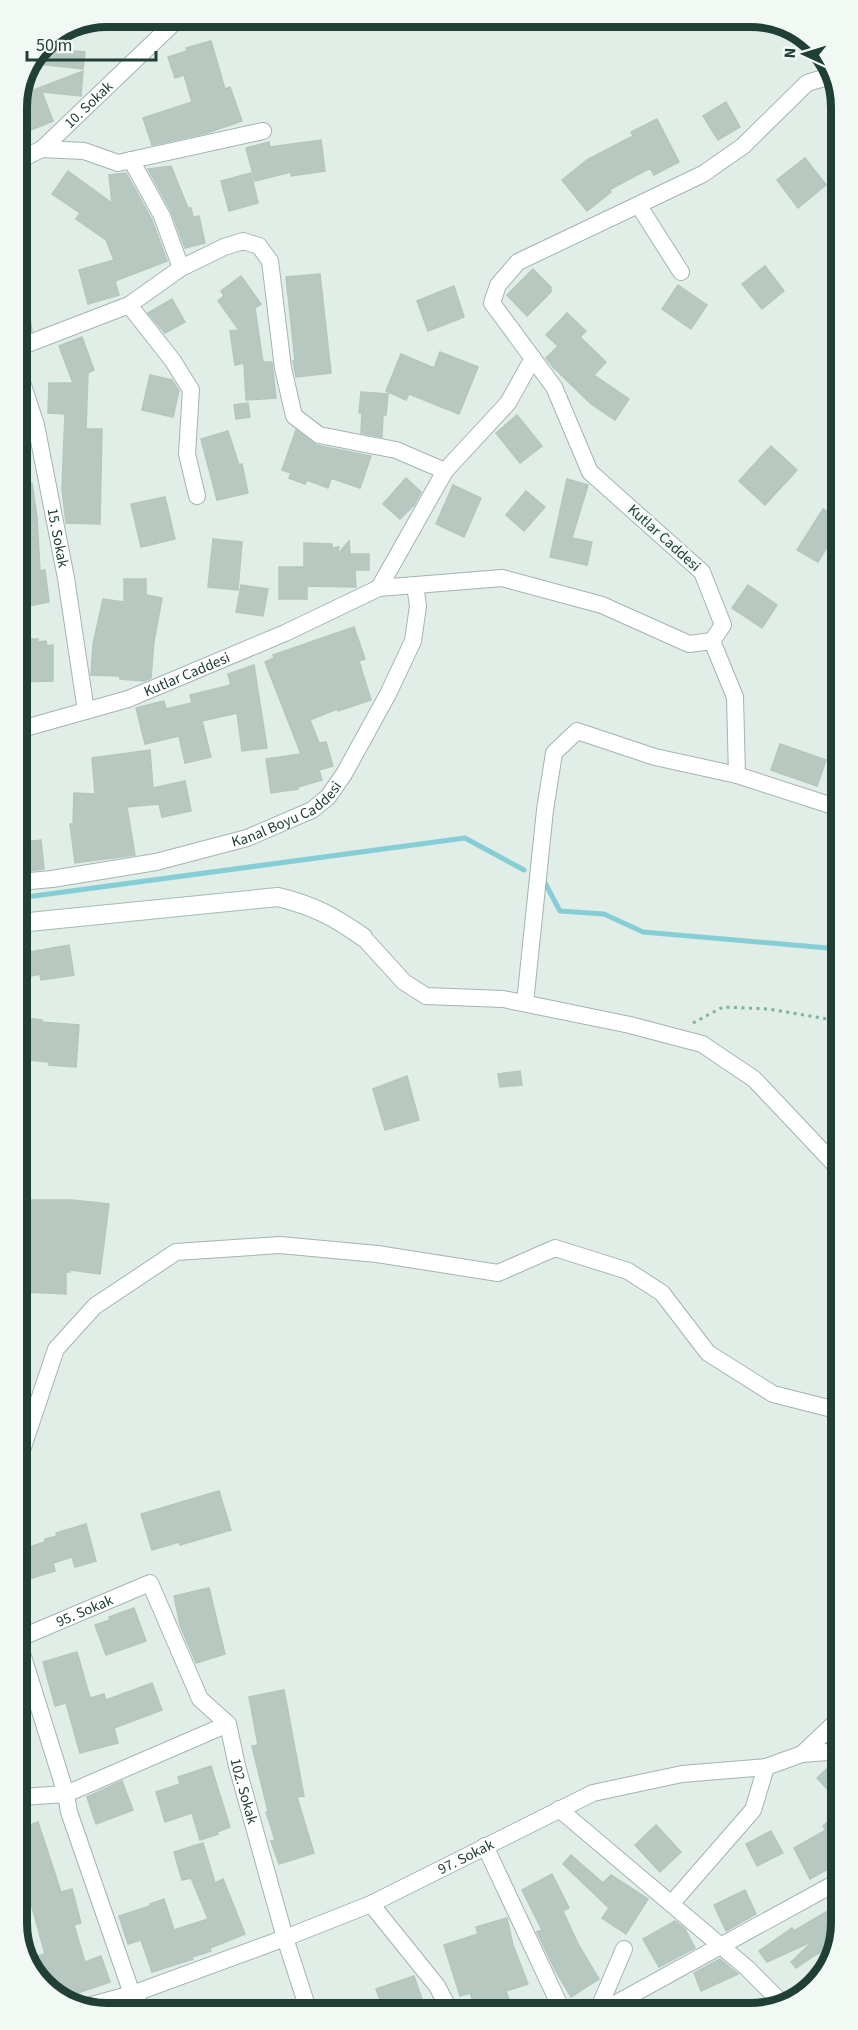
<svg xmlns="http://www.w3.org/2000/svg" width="858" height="2030" font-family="'Source Sans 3',sans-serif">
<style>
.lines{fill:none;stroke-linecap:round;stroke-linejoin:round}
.stream{stroke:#86ced5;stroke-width:5}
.building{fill:#b7c8c0;stroke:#b3c7be;stroke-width:1.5}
.street-casing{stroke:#a3b5ae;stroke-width:18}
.secondary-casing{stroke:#a2bcb1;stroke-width:20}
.path{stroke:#80b29f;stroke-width:3;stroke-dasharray:3 4.5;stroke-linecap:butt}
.street{stroke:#fff;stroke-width:16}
.secondary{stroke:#fff;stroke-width:18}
.labels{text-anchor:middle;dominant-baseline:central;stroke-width:5;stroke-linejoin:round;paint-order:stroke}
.street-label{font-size:15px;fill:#203f35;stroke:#f2f9f5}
.rim{fill:none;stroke:#203f35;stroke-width:8}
</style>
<rect width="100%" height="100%" fill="#e1ede7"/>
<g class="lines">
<path class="stream" d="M544,881L560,911L604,914L643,932L839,949
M19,898L465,838L524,870"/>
</g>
<path class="building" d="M211,41L225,89L230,87L242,121L207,133L152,145L143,118L192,102L184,75L175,78L168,57L187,51L186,48Z
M41,48L85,52L83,69L39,64Z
M83,71L81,96L42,92L53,121L26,132L25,129L17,134V102L20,95Z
M726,102L740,127L718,140L703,116Z
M657,119L679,162L654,175L650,168L609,190L611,192L587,211L562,180L587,160L633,136L631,132Z
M321,140L325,171L291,176V172L255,181L246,148L269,142L270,147Z
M805,158L826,185L798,208L777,180Z
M171,166L188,208H191L193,217L199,216L205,243L185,248L171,211L148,169Z
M68,171L112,203L109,175L126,173L152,220L167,261L115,281L119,295L88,304L79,270L114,260L106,240L76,219L80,213L52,194Z
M251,173L258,203L229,211L221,181Z
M765,266L784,291L762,309L742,284Z
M533,269L551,287V292L527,316L507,295Z
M320,274L331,373L296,377L293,361L295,360L286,277Z
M241,276L261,304L255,308L263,362H272L276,398L246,400L244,363L235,365L230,331L239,330L218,301L224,296L221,291Z
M25,285L32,331L17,337V286Z
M678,285L707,305L691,329L662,309Z
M454,286L464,317L428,331L417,301Z
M172,299L185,322L165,333L148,313Z
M567,313L586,331L580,337L606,362L594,375L629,399L615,420L591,404L553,367L546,358L558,346L546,335Z
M82,337L94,370L88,373L86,429H102L100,524L66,523L62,489L65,414L48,413L49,383H73L59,346Z
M440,352L478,367L459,414L409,394L406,400L386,391L401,354L434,368Z
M150,375L172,380L179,391L173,417L142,410Z
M361,392L388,394L386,415H383L382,437L361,433L362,413H359Z
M248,403L250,417L236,419L234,405Z
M517,415L542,446L520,463L496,433Z
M296,430L316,445L371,456L360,488L331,478L328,488L307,480L305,484L289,478L291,473L282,470Z
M228,431L239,465L242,464L248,493L217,500L201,439Z
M771,446L797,470L765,505L739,481Z
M406,478L421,492L414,505L400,519L383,504Z
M567,479L588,485L572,538L592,542L587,565L550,557Z
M32,483L37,517L40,571L45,570L49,602L18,608V485Z
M453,485L481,498L464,537L436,524Z
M526,491L545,507L524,531L506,515Z
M165,497L175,539L141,547L131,504Z
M823,509L838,518V529L818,562L797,550Z
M213,539L242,542L238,590L208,587Z
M349,541L350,554H369V570H355L356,587L307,586V599H279V567H304V543L332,544V548L339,547L337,555Z
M124,579H146V595L162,598L154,641L151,678L144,681L120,679V676L91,675L93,644L103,599L124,602Z
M241,585L268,589L263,616L236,612Z
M748,585L777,605L762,628L732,608Z
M354,627L365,659L359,661L371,700L338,711L337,709L310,720L319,743L326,742L333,766L319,770L322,780L298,787V789L271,793L266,759L301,754L265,662L274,658L273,655Z
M18,639H38V642L46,641L47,646L53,645V681L18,682Z
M254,665L267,748L242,751L237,713L202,721L211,757L185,763L179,736L145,744L136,708L164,701L166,709L192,703L190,695L231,685L228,674Z
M780,744L826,760L817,786L771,770Z
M150,750L153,788L185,781L191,811L162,817L159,804L127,807L135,855L75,863L70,824H73L74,793L95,794L92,758Z
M41,840L44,869L19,872L18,843Z
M69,945L74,975L41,980L40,974L19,979V954Z
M26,1018L42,1020L41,1022L79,1025L76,1067L49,1065V1062L19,1059V1031L24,1032Z
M520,1071L522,1085L500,1087L498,1074Z
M407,1076L419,1120L385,1130L373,1089Z
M19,1200H72L109,1204L100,1274L70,1270V1272H66V1294L24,1292L26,1230H19Z
M219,1491L231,1530L180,1545L179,1542L152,1550L141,1514Z
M86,1524L96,1561L75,1567L72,1557L53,1563L55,1571L29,1579L20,1550L45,1542V1539L57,1536L56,1533Z
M209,1588L225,1654L196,1663L180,1625L174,1596Z
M134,1608L146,1641L106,1655L95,1625L110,1620L109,1617Z
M77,1652L90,1698L104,1694L106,1700L152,1683L162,1710L114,1728L118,1743L80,1753L66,1703L55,1706L43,1662Z
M284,1690L304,1796L297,1797L314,1853L279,1864L271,1841L275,1840L266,1812L268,1811L252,1746L258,1745L249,1697Z
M834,1762H841V1804L817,1778Z
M211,1766L230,1827L217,1832L218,1834L200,1840L192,1813L165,1822L156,1792L180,1784L178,1777Z
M122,1781L133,1810L96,1824L87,1797Z
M841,1809V1862L810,1879L794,1848L826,1830L823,1826Z
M38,1822L61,1892L72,1889L81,1923L74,1925L85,1962L101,1956L110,1982L63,1998L52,1995L26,1959L45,1954L24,1878L21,1879V1828Z
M656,1825L681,1852L660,1872L635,1845Z
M771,1831L783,1853L757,1866L746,1844Z
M203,1843L215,1883L223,1879L245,1934L210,1948L211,1951L192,1957L193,1959L152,1972L141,1940L128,1944L119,1916L150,1906V1904L164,1899L174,1930L208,1919L191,1878L182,1880L174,1852Z
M571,1855L603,1883L611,1875L648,1899L626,1934L602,1918L609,1908L563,1864Z
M552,1874L569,1908L563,1911L578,1944L599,1979L571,1997L555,1970L537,1932L542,1930L522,1890Z
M745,1890L756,1914L726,1931L714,1905Z
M841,1903L842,1923L833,1947L817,1954L796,1968L791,1962L813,1941L767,1962L759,1951L792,1928L794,1931Z
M507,1918L513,1945L528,1984L506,1991L513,2011H477L470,1993L460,1996L444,1945L478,1934L476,1927Z
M675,1921L685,1929L695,1948L659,1967L643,1939Z
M720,1959L738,1974L701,1991L694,1973Z
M414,1976L424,2005L407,2011H384L376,1989Z"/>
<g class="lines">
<defs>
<g id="street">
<path d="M42,149L84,151L118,163L263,131"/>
<path d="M131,160L162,216L181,268"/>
<path id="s1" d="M17,161L42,149L180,17"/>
<path d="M639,206L681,272"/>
<path d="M129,305L173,361L191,390L187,454L197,496"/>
<path d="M17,348L129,305L181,268L224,247L243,241L259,246L270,261L283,368L294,416L319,435L396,450L445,471"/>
<path id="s2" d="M17,367L36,425L66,578L86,711"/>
<path d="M379,588L445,471L508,403L533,358"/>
<path id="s3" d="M18,730L128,699L285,633L379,588L502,578L602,605L689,644L712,641L723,625L702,572L590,472L554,387L492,303L498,285L518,262L703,174L743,146L807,83L834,75"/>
<path d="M737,775L839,808"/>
<path id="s4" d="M19,882L52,879L156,862L247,838L312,810L328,797L344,774L388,694L413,641L418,606L415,585"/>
<path d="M363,937L404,982L426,996L503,999L630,1025L702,1044L754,1079L840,1170"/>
<path d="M525,1003L545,810L554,753L577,731L655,757L737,775L735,697L712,641"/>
<path d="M20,1456L56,1349L95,1306L176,1252L280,1245L377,1254L498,1273L555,1248L628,1271L662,1293L708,1353L773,1394L840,1411"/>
<path id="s5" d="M20,1638L150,1583L200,1699L228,1724L237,1766L285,1938L309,2012"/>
<path d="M20,1647L66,1794L69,1812L132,1994"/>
<path d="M802,1754L841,1751"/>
<path d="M21,1797L66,1794L228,1724"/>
<path d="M559,1809L747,1968L784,2005"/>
<path d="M485,1846L562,2010"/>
<path d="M672,1903L753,1810L766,1767"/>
<path d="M371,1904L437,1986L450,2011"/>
<path d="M135,1993L142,2013"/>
<path id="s6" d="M85,2007L135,1993L285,1938L371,1904L593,1793L682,1774L766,1767L802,1754L841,1717"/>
<path d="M598,2010L624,1949"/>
<path d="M604,2010L841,1880"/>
</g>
<path id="secondary" d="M19,923L278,897C314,906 333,916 363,937"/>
</defs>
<use href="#street" class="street-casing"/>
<use href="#secondary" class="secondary-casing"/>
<path class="path" d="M693,1023L723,1007L768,1009L839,1021"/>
<use href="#street" class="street"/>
<use href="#secondary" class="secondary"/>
</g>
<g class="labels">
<g class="street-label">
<text stroke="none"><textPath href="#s1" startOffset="92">10. Sokak</textPath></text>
<text stroke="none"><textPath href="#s2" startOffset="176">15. Sokak</textPath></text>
<text transform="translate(664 538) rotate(42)">Kutlar Caddesi</text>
<text stroke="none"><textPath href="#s3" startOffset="178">Kutlar Caddesi</textPath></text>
<text stroke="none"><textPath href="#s4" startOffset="279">Kanal Boyu Caddesi</textPath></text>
<text stroke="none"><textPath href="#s5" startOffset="70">95. Sokak</textPath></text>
<text stroke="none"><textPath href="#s5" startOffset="374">102. Sokak</textPath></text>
<text stroke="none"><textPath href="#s6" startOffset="410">97. Sokak</textPath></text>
</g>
</g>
<path d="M0 0H858V2030H0ZM107 27H751A80 80 0 0 1 831 107V1923A80 80 0 0 1 751 2003H107A80 80 0 0 1 27 1923V107A80 80 0 0 1 107 27Z" fill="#f2f9f5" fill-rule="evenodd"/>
<path class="rim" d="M107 27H751A80 80 0 0 1 831 107V1923A80 80 0 0 1 751 2003H107A80 80 0 0 1 27 1923V107A80 80 0 0 1 107 27Z"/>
<g transform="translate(804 54) rotate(274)" stroke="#f2f9f5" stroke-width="4.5" paint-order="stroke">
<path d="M0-4.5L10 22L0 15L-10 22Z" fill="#203f35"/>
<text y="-9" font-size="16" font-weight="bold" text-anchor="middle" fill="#203f35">N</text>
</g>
<path d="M27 51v9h129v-9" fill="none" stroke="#203f35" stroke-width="3"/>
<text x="36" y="51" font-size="18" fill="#203f35" stroke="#f2f9f5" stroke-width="4.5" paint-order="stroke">50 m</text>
</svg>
